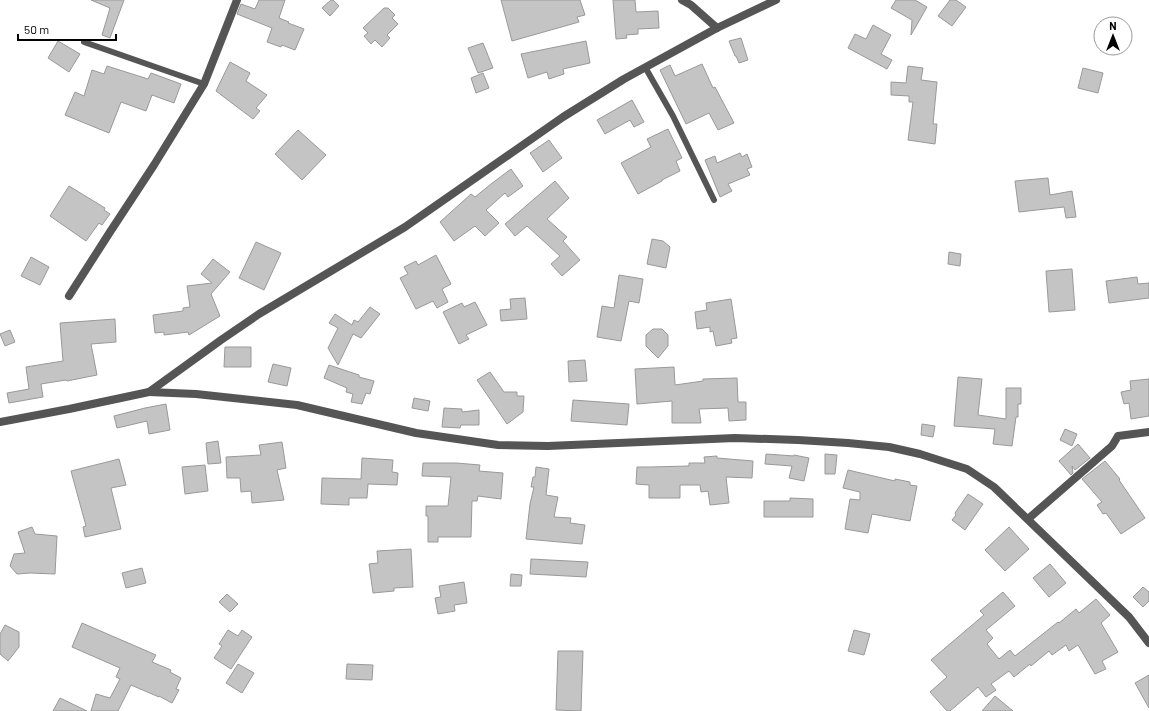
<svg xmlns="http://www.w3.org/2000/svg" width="1149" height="711" font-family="Barlow,sans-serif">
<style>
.building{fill:#c4c4c4;stroke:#999}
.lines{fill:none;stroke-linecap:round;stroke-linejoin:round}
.service{stroke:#555;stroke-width:6}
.minor{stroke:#555;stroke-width:8}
.tertiary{stroke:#555;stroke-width:8}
</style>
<rect width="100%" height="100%" fill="#fff"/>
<path class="building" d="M91,0H124L110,38L102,35L110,8Z
M259,0H285L279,18L289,22L288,23L304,29L295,50L282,45L281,47L267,42L272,28L237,14L241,4L255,9Z
M331,0H333L339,6L330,16L322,8Z
M501,0H580L585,15L577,17L579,22L512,41Z
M613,0H635L636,12L658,11L659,28L638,29V34L626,35L627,38L616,39Z
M896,0H915L927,7L911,35L912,20L891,8Z
M950,0H956L966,7L952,26L938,16Z
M384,8H388L395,15L392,18L398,24L387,35L390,38L382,47L375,40L371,44L364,36L368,33L363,28Z
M873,25L891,35L881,54L892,60L887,69L848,48L855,34L866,39Z
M741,38L748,60L739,63L736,56H735L729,41Z
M58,41L80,54L69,72L48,58Z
M586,41L590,63L563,69L564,74L549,79L547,72L528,78L521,54Z
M483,43L493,68L478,73L468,48Z
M230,62L250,73L246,81L267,95L256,108L260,111L253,119L216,91Z
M702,64L713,88L715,87L734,123L718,130L709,113L686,124L660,70L670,65L675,76Z
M107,66L148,79L151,73L181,84L174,103L152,95L146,111L121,102L109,133L65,115L75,92L84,96L92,70L104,74Z
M908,66L923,68L921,80L937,82L933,124H937L935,144L908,140L913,102H909V96L891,95V82L906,83Z
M1083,68L1103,73L1098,93L1078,88Z
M483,73L489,88L476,93L471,78Z
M632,100L644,122L634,127L630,120L605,134L597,120Z
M668,129L682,158L676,161L680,171L662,180V181L638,194L621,163L651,147L647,139Z
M298,130L326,155L302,180L275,154Z
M549,140L562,158L543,172L530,153Z
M740,153L742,157L747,154L752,167L747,169L750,175L728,184L732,191L720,197L705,160L715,156L717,163Z
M511,169L523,186L508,197L505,193L486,210L499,223L485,236L475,226L454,241L440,222L471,194L475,197L491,184Z
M1048,178L1050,195L1072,191L1076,217L1066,218L1064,207L1019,212L1015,181Z
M555,181L569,198L547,219L567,237L563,241L580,260L562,276L551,264L560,256L527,226L515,236L505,224Z
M69,186L105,208L104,210L110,214L102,225L99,223L86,241L50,216Z
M652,239L663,241L670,247L666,268L647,264Z
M256,242L281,253L264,290L239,278Z
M949,252L961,254L960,266L948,264Z
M436,255L451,284L442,289L448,302L437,308L433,301L416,309L400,278L408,274L404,267L416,261L418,265Z
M31,257L49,267L40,285L21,276Z
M213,259L230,272L211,294L220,316L189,335L188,332L164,335V332L155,333L153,315L183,311V308L190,307L187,286L212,283L201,274Z
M1072,269L1075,310L1049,312L1046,271Z
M619,275L643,279L639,303L629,301L621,341L597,337L602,306L614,308Z
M1137,277L1138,284L1149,283V298L1109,303L1106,281Z
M525,298L527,319L501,321L500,310L511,309L510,299Z
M731,299L737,338L731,339L732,343L716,346L713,331L710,332V327L697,329L695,312L707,310L706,303Z
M475,302L487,325L466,335L469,339L459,344L443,312L462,303L464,307Z
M370,307L380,314L361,338L353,334L338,365L328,348L338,328L329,323L335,314L352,325L354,320L358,322Z
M115,319L116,342L91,344L97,375L67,381L66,380L41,384L43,397L9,403L7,393L29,389L26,367L63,361L60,323Z
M653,329H662L668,335V346L658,358L646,346V335Z
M10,330L15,342L5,346L0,334Z
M225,347H251V367H224Z
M585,360L587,381L569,382L568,361Z
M273,364L291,368L287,386L268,382Z
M329,365L359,375V377L374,381L370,394L366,393L362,404L351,402L353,394L346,392L347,388L324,378Z
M674,367L675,385L703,381V379L737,378L738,402H746V420L729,421L728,408L699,409L701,423H672V401L637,404L635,369Z
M490,372L504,392H517V396H524L523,412L507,424L477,380Z
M958,377L982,379L978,415L1006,419V388H1021V404H1018V417H1016L1012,446L993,444L995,429L954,426Z
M1149,379V416L1131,419L1129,403L1124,404L1121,392L1131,390L1130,381Z
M414,398L430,401L428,411L412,408Z
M573,400L629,404L627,425L571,421Z
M166,404L170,430L149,434L147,421L117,428L114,416L145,408Z
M444,408L462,409V412L479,410V425H461L460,428L442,427Z
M922,424L935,426L933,437L921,435Z
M1065,429L1077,434L1072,446L1060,440Z
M218,441L221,463L208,464L206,443Z
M282,442L286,468L277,470L284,500L252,503L251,491L241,492L240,478H227L226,457L261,455L259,445Z
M1078,444L1090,458L1075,470L1072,466L1073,473L1071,475L1059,461Z
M766,454L794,456V455L809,458L804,481L789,478L792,466L765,464Z
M825,454L837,455L835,474H825Z
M717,456V458L753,461L752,478L726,477L729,503L710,505L708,491L701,492L700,485H680V498H649V485L636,484L637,467H650L689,466V463H705L704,457Z
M362,458L393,460L392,472L398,473L397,485L368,484L367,498H349V505L321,504L322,478L361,479Z
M119,459L126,485L111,488L121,529L85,537L83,527L86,526L71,471Z
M1105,461L1120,479L1119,480L1145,518L1121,534L1106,513L1103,514L1097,505L1102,502L1082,479Z
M423,463H456L480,465L479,471L503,473L501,499L478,496L477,501H472L471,537H438V542H428V516H426V506H448L451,477L422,476Z
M205,465L208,491L185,494L182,467Z
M536,467L549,469L546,495L558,497L554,517L571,518L570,523L585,525L582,544L526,539L530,504L534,487H531L533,477H535Z
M848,470L895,481V479L910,482V485L917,486L910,521L872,514L868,533L845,529L850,499L860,500V492L843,488Z
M968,494L983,504L965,530L952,520L956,515L955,513Z
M790,498L813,499V517H764V501H790Z
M32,527L35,534L57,536L55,574L30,573L17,574L10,566L14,554L25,553L18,532Z
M1009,527L1029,549L1005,571L985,550Z
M411,549L413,587L394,588V591L373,593L369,564L378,563L377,551Z
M531,559L588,562L586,577L530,574Z
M1050,564L1066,583L1049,597L1033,578Z
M142,568L146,583L126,588L122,573Z
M511,574L522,575L521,586H510Z
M464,582L467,603L454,605L455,611L438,614L435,598L441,597L439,586Z
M1143,587L1149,592V601L1143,607L1133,597Z
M1003,592L1015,606L986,630L993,638L987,644L999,659L1010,650L1015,656L1058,622L1059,623L1076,609L1079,613L1096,599L1110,615L1101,623L1118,652L1102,661L1106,669L1095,674L1078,645L1069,651L1066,645L1052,655L1049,651L1031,666L1030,664L1014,677L1009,671L991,684L996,690L986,697L978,687L950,711H947L930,692L947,677L931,660L984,615L980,611Z
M227,594L238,604L230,612L219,602Z
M82,623L156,655L152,662L171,670L170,672L181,678L176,689L179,690L172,703L159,696V697L131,685L118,711H91L96,694L110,698L120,679L116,677L120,668L72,647Z
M5,625L19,632V647L8,661L0,654V634Z
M228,630L238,636L242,630L252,637L231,669L214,658L222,646L219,644Z
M854,630L870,634L864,655L848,651Z
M558,651H583L581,711L556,710Z
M238,664L254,673L242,693L226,683Z
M347,664L373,665L372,680L346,679Z
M1149,675V708L1135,683Z
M995,696L1013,711H982Z
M60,698L87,711H53Z"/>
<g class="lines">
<path class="service" d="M84,42L204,84
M645,67L673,116L714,200"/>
<path class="minor" d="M682,0L691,5L717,28
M69,296L110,232L154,165L204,84L237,0
M149,392L196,394L297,405L416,433L498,445L548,446L735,438L798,440L848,443L889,447L920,454L967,469L994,487L1129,617L1149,643
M1028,519L1112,446L1118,436L1149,432"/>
<path class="tertiary" d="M0,422L69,409L149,392L221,340L259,314L405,227L563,117L624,79L717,28L776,0"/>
</g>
<g transform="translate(1113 36)"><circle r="19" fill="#ffffff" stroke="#999999"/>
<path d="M0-3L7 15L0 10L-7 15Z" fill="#000000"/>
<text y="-6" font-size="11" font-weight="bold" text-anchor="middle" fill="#000000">N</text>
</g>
<path d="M18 34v6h98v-6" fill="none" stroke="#000000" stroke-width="2"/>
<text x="24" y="34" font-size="12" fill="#000000" stroke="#ffffff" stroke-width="3" paint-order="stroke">50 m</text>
</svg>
